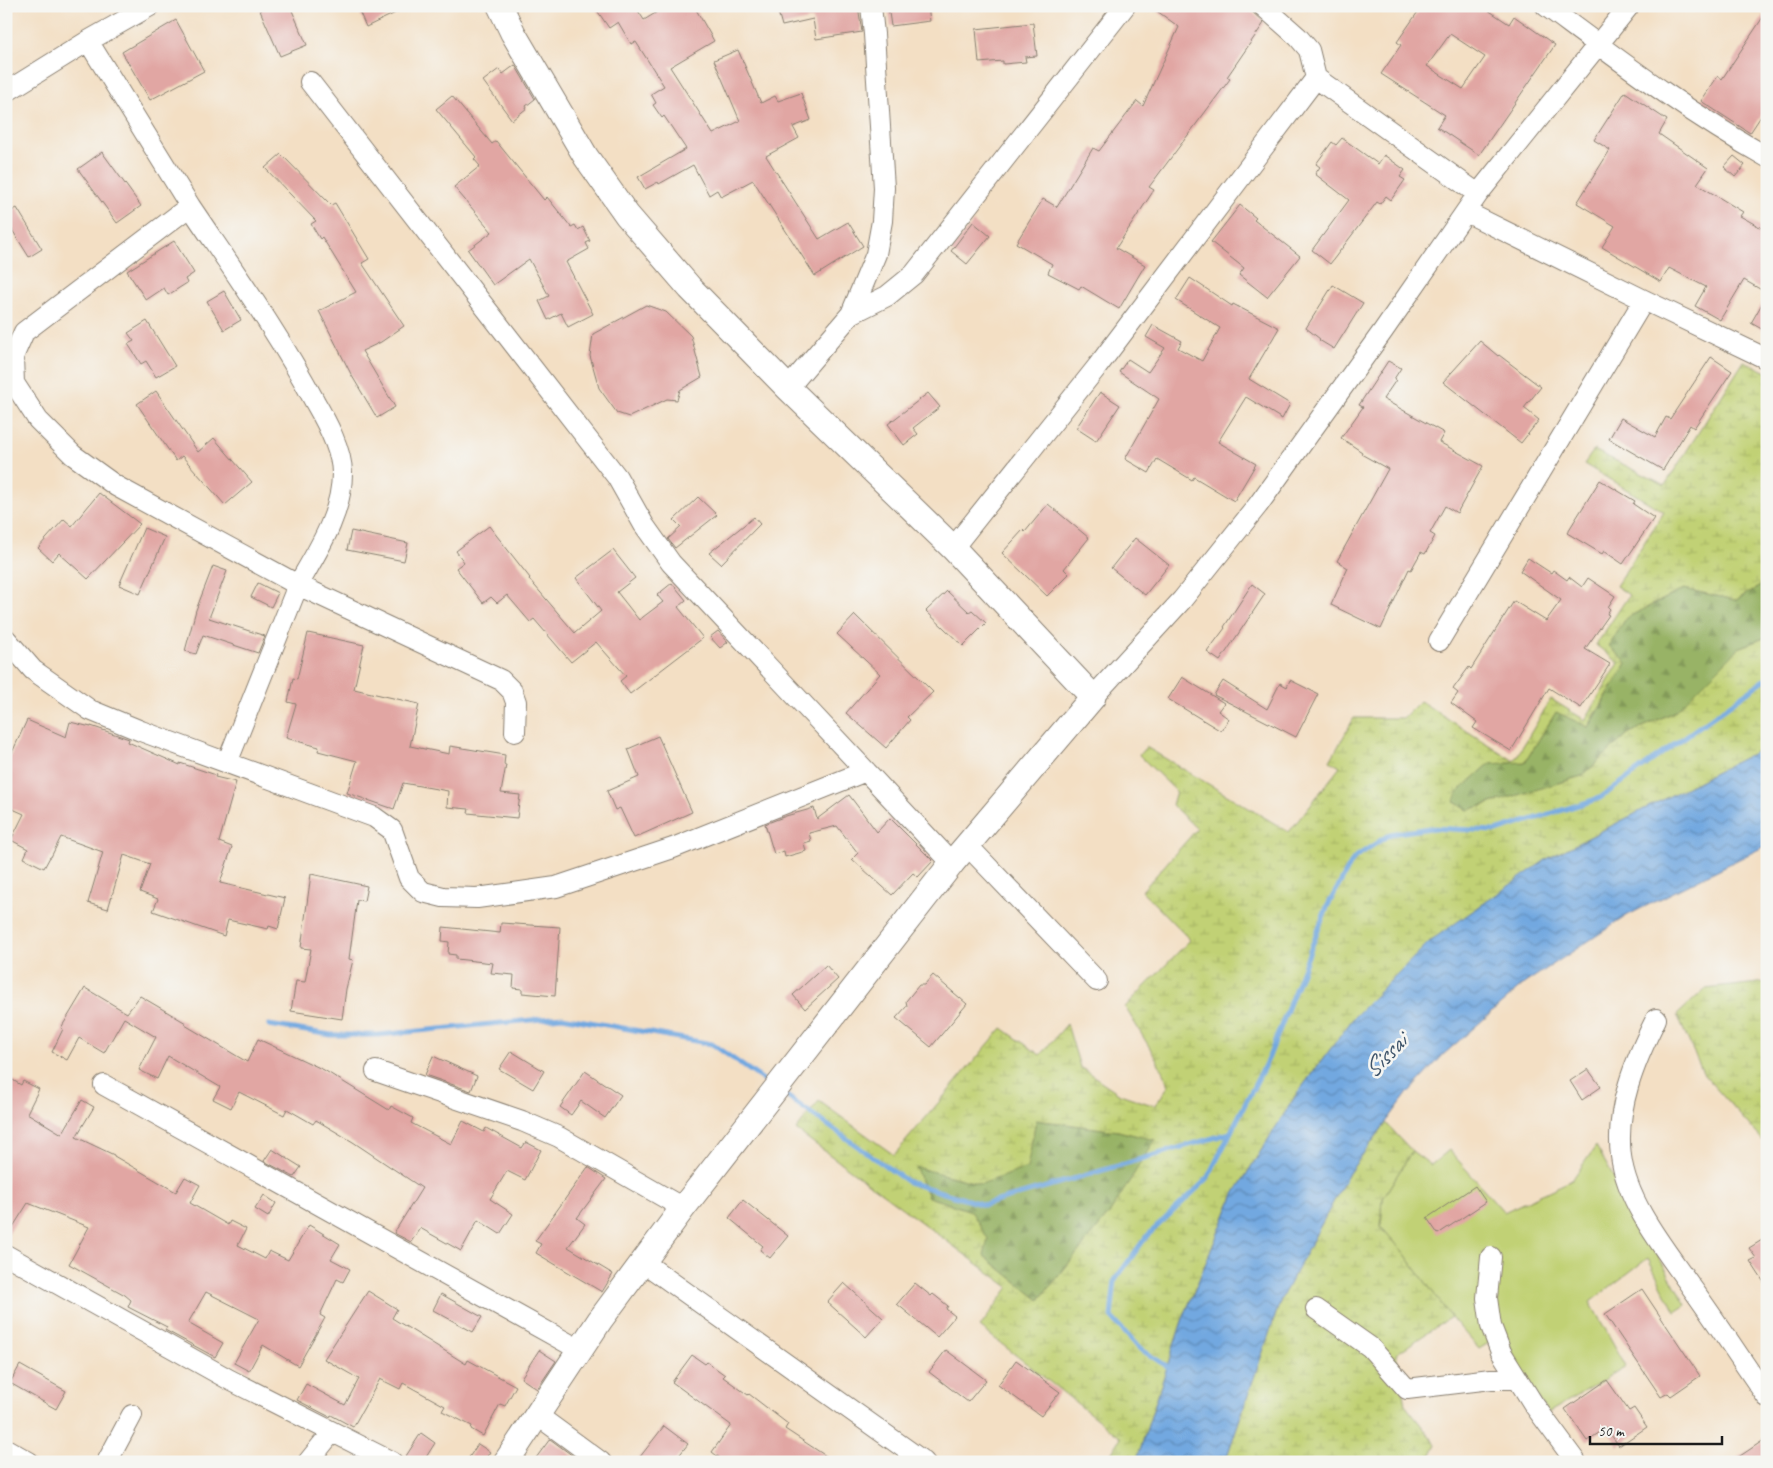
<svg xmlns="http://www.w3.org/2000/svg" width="1773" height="1468" font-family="Caveat,sans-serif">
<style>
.green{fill:#c1d174;stroke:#6e7648}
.forest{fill:url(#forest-firs);stroke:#5a6841}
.wetland{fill:url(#wetland-marsh);stroke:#6e7648;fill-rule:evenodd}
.water{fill:url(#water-waves);stroke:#47627e}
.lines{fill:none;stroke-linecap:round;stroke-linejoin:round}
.stream{stroke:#72a8e0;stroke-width:5}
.building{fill:#e1a6a3;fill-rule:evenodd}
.minor-casing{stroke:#887e70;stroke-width:22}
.tertiary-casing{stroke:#887e70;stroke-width:27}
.minor{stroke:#fff;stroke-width:20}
.tertiary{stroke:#fff;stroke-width:25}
.labels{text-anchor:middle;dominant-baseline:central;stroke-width:5;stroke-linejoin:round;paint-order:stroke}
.water-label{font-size:25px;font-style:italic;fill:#3e546a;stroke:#f6f6f2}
</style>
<defs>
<pattern id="forest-firs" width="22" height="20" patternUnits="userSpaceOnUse" patternTransform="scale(1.25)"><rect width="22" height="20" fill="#98b366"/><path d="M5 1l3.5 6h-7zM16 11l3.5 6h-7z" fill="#829958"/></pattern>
<pattern id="wetland-marsh" width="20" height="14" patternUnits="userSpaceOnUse" patternTransform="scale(1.25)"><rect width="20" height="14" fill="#c1d174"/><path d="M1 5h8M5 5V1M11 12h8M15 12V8" fill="none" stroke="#a5b364"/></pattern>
<pattern id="water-waves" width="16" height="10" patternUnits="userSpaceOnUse" patternTransform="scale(1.25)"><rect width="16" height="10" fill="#72a8e0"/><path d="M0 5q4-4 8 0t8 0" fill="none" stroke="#5d88b5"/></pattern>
</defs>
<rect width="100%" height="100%" fill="#f6f6f2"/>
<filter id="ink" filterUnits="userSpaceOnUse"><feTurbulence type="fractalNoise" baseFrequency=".02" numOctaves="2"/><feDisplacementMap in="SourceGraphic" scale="10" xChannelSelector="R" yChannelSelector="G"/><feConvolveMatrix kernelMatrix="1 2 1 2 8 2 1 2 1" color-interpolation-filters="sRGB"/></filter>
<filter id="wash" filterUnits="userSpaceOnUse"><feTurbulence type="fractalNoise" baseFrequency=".0096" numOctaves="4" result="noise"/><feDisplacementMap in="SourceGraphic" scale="20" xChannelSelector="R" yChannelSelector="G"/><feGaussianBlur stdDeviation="1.12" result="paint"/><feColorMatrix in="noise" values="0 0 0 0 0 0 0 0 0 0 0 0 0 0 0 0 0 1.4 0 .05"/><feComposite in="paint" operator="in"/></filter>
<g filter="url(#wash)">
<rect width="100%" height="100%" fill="#f3dfc4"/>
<path class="green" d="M1596,1146L1686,1305L1675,1312L1648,1258L1590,1302L1626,1366L1548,1413L1521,1373L1505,1333L1479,1349L1451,1317L1404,1253L1381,1227L1383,1198L1412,1151L1431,1165L1449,1150L1504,1212L1572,1180Z"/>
<path class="forest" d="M1767,582V637L1739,648L1676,711L1628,734L1582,776L1468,810L1454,802L1458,792L1489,764L1525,762L1556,712L1589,727L1627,663L1609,646L1626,618L1684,589L1736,600Z
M1035,1120L1118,1131L1156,1140L1109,1214L1039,1300L984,1256L971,1211L928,1197L915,1167L981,1184Z"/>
<path class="wetland" d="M1744,361L1767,372V582L1736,600L1684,589L1626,618L1609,646L1627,663L1588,727L1556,712L1525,762L1489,764L1458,792L1454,802L1468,810L1582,776L1628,734L1676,711L1739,648L1767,637V746L1547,859L1355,1016L1296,1095L1234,1194L1182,1321L1136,1462H1106L1121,1438L980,1327L1009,1287L796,1130L819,1101L894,1155L1002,1028L1040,1055L1067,1024L1080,1067L1120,1094L1155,1106L1169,1085L1156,1058L1125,1007L1190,940L1142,891L1197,829L1172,805L1176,791L1139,755L1146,747L1289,832L1340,767L1330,761L1354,718H1403L1420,701L1514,761L1551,699L1585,720L1619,663L1596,645L1629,595L1616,586L1664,512L1584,464L1594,450L1665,485ZM1036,1120L1118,1131L1155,1140L1109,1214L1039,1300L984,1256L988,1239L971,1211L928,1197L915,1167L981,1184L1027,1168Z
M1767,982V1145L1704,1075L1677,1015L1705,989Z
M1386,1123L1412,1151L1383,1198L1381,1227L1404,1253L1451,1317L1396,1354L1405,1405L1436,1444L1427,1462H1225L1281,1299L1349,1173Z"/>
<path class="water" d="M1767,746V845L1628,915L1525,983L1444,1054L1407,1094L1349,1173L1281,1299L1225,1462H1136L1182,1321L1234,1194L1296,1095L1355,1016L1430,941L1547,859Z"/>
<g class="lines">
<path class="stream" d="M269,1025L331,1035H378L562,1017L712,1044L769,1084
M781,1092L908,1182L984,1205L1230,1133
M1173,1370L1140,1349L1111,1317L1115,1280L1146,1237L1207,1179L1269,1057L1327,907L1354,858L1390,834L1430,828L1496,831L1600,798L1767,678"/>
</g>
<g id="blocks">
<path class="building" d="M258,6H290L307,45L280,56Z
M357,6H410L366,27Z
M594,6H635L644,20L667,6H694L714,41L670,67L713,134L740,121L714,60L738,50L761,103L775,96L778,101L801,93L811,120L793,127L799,138L766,156L819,239L848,222L863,246L815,276L753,180L721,197L717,190L709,195L693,165L659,184L658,182L645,189L638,177L686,149L664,116L662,118L653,105L656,103L651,94L664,86L636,42L631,44L618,22L609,28Z
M785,6H858L862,32L816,39L813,19L782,26L777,8Z
M888,6H928L930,21L891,26Z
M1150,6H1246L1264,23L1227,77L1230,79L1149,187L1154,190L1116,248L1145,265L1119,309L1081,286L1079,289L1048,273L1052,264L1016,243L1043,199L1057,207L1093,148L1099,151L1137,101L1143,106L1179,27Z
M1422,6H1482L1509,24L1514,16L1555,45L1479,155L1437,127L1445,115L1381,74L1401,45L1397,42ZM1450,34L1485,57L1463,89L1427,66Z
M1767,11V107L1750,133L1701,101L1718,76L1722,79Z
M176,20L204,71L150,100L122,52Z
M1033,23L1037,56L1025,57L1026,62L1003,64V61L979,63L976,29Z
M515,65L535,99L526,106L527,108L512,120L483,81L499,69L503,74Z
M1625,92L1667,120L1659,134L1708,168L1697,184L1743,212L1740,216L1767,231V293L1744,280L1720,320L1695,306L1706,287L1669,268L1661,282L1602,247L1615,226L1577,203L1610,150L1594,140Z
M452,96L492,144L496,141L544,200L547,197L571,227L575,225L578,230L583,227L590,241L586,243L589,249L566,262L593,314L568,327L561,313L548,320L539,301L549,296L529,259L493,285L468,250L492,232L454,187L480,166L474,159L476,157L436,109Z
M1342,138L1378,164L1384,155L1405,170L1400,177L1405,180L1391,200L1386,196L1380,204L1377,202L1330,264L1312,250L1349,200L1315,174L1320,167L1316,164L1332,142L1336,145Z
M102,152L141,206L117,223L78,169Z
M281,154L331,205L335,203L369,259L362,263L404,326L381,342L362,351L395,407L377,418L352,376L319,311L356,292L322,237L320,239L311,224L316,221L265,168Z
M1734,156L1745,165L1735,177L1724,167Z
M1240,205L1256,218L1254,220L1300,256L1267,297L1239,275L1244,268L1211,242Z
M17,208L42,249L29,257L6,220V214Z
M973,222L990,236L967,264L951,251Z
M174,241L194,273L185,279L187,283L168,295L164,288L146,300L127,271Z
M1190,278L1232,306L1233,304L1279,328L1249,379L1290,404L1282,419L1246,397L1218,442L1256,464L1234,501L1194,477L1192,480L1157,459L1149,473L1125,459L1159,399L1119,372L1128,359L1148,372L1165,348L1146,337L1153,325L1182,341L1178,348L1202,361L1220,328L1176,300Z
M1333,285L1363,303L1334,349L1319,340L1320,339L1306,328Z
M224,291L241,320L224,330L207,301Z
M1767,295V332L1751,323Z
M646,305L666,312L691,336L702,377L680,390L677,400L667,399L629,417L617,413L599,388L590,356L593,334Z
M147,321L175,366L156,377L146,361L141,364L128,344L134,341L128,333Z
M1480,341L1498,356L1499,355L1541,387L1524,408L1539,420L1521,443L1443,382Z
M1711,357L1732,371L1694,428L1690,425L1663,470L1609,439L1621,418L1655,437L1666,417L1670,419Z
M1388,361L1401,368L1394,379L1396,380L1383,399L1444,433L1439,442L1483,466L1457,513L1445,506L1430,533L1435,536L1425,554L1421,552L1411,570L1409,569L1381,629L1331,605L1348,568L1337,561L1388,469L1361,454L1362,452L1341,438L1363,407L1359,405Z
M156,391L198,452L214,438L252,482L225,505L182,456L176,461L137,404Z
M1100,392L1120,405L1096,441L1076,428Z
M928,393L940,407L913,428L918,434L904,445L888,424Z
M1600,480L1635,501L1633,504L1654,518L1623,564L1604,551L1602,554L1567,533Z
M99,493L140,524L88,579L59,553L52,561L38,548L64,519L72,526Z
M698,497L717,515L675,548L668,539L681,527L674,520Z
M1048,504L1089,538L1064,569L1069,574L1047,596L1002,553L1023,530L1025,532Z
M754,517L760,524L721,564L709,553Z
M489,526L530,578L529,579L575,633L601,611L576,578L613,550L635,578L617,592L639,620L663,602L657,595L672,583L686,600L678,607L703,638L630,694L620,681L626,676L596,642L571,662L534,619L530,622L507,595L497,603L491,597L483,603L456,568L464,562L456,551Z
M144,528L165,537L140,594L119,585Z
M351,531L408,543L404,561L347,550Z
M1135,538L1169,565L1145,595L1111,568Z
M1528,558L1551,573L1553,570L1567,580L1569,577L1582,587L1588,578L1615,596L1608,607L1610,609L1607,614L1609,615L1585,649L1610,664L1581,708L1549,688L1511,751L1473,728L1477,722L1451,703L1458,693L1453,689L1469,667L1471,669L1514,601L1546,621L1561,600L1520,571Z
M213,566L227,571L209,618L265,636L258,653L203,635L196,654L185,651L196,610Z
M258,583L278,593L271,607L251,597Z
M1252,584L1265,594L1220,661L1207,652L1225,628L1224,627Z
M947,591L969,612L972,610L986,623L963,646L926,611Z
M855,615L933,692L907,717L910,720L886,748L846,713L880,674L837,634Z
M718,631L728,642L720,648L710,637Z
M308,633L364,645L354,689L419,704L410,746L449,754L450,746L505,755L504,765H506L501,793L520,795L517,818L468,813L469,809L447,807L448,791L403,783L394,809L347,793L357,761L318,751L319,747L286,738L296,704L288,702L293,678L297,679Z
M1182,677L1224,703L1218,711L1229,719L1221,731L1168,699Z
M1290,680L1318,694L1296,737L1214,695L1223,681L1267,709L1280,683L1287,687Z
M27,720L66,737L70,722L91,727V726L129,739L128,742L180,765V763L216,775L215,777L236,782L219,842L232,847L220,883L285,898L278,929L269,926L268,929L228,920L224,936L153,911L158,899L140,892L150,864L124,855L108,909L88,903L103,852L61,837L51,857H50L44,868L24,858L28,849L11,840L24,814L6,806V755L10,757Z
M658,736L692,812L634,838L620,808L615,810L607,791L639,777L628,749Z
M849,795L877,832L890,818L933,861L918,877L913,873L892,895L852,859L858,853L837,826L809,833L811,841L804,843L806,851L785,857L784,851L774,854L765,824L786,816L814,808L817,819Z
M311,874L367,886L364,901L357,900L349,959L353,960L346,989L342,1019L291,1011L296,981L305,982L311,949L301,948Z
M501,923L560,927L555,996L522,993V989L513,988L514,975L491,973L493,963L456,959V955L448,954L449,942L442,941L443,927L500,933Z
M826,965L838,979L805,1009L793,995Z
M933,975L967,1004L931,1047L896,1018L907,1006L906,1001L919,985H924Z
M85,988L127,1013L140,996L186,1023L185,1025L247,1062L258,1039L324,1070L389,1110L391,1106L413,1118L411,1123L451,1144L463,1121L484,1132L486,1128L522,1148L526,1142L541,1150L525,1180L507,1171L490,1199L513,1214L500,1234L478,1220L461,1251L420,1228L411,1242L394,1233L422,1188L353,1142L316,1120L313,1124L287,1109L284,1115L239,1092L231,1108L213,1099L220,1087L168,1056L157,1079L139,1070L156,1037L124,1018L104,1053L79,1038L67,1060L52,1052L63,1029L61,1028Z
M511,1051L544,1071L533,1089L499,1069Z
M433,1056L477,1076L471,1091L425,1075Z
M1588,1069L1601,1087L1582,1100L1570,1081Z
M585,1071L621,1095L605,1118L581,1101L571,1115L560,1107Z
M6,1076L21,1085L23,1081L39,1089L27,1113L62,1134L82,1100L94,1107L76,1137L114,1155V1156L176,1192L185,1177L200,1185L190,1203L228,1225L230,1221L246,1229L238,1245L265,1259L269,1251L288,1260L309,1225L340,1244L331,1259L350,1269L343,1282L337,1279L320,1315L325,1318L298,1366L263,1345L249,1371L234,1363L259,1319L206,1292L188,1323L223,1343L215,1357L165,1330L167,1327L128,1307L131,1300L125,1295L69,1264L89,1227L28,1203L6,1238Z
M272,1149L301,1167L294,1177L264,1161Z
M588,1167L606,1179L577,1218L585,1224L568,1247L613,1274L602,1292L536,1253L541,1244L535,1241Z
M1475,1186L1486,1202L1438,1234L1427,1218Z
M264,1195L276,1203L268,1217L255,1209Z
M743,1200L788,1236L770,1258L760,1250L763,1246L729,1218Z
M1767,1237V1287L1750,1261L1756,1258L1749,1248Z
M844,1283L883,1318L866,1337L827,1302Z
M915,1283L931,1296L933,1294L948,1306L946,1309L955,1316L937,1337L897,1304Z
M1642,1289L1700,1376L1671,1396L1668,1393L1661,1397L1605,1314Z
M368,1291L397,1309L392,1318L466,1364L468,1360L516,1386L505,1406L500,1404L483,1436L471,1429L472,1426L442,1411L445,1406L403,1383L400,1389L380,1379L353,1427L331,1415L330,1417L297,1400L306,1384L345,1405L359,1379L324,1359Z
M441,1294L482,1317L473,1332L433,1310Z
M539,1350L556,1361L537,1389L521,1378Z
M946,1350L986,1380L968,1402L929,1372Z
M692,1355L705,1364L707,1362L725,1375L723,1377L748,1395L749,1394L788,1424L785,1429L835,1462H725L712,1452L731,1425L672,1382Z
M1016,1360L1060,1392L1041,1416L998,1385Z
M20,1365L66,1391L56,1409L10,1383Z
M1607,1380L1629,1411L1634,1408L1647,1427L1619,1446L1606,1428L1587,1441L1565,1409Z
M664,1426L688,1444L674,1462H636Z
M421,1433L435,1443L423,1462H415L406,1456Z
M1767,1438V1462H1731Z
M550,1439L581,1462H533Z
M478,1444L490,1452L483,1462H466Z"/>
</g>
</g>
<g filter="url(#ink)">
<use href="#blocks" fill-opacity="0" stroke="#887e70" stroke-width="1"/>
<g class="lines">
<defs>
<path id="minor" d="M1263,6L1298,37L1309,50L1316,78
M1546,6C1619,60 1688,113 1767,157
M88,41L190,206L24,332L13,357L14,383L38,420L73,455L116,486L298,585L227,763
M310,82L617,477L644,525L671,563L952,863
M6,92L88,41L150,6
M190,206C233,270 279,334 315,402C326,421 342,450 342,473C342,514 318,550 298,585L501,680L512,691L516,702L515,732
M1466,212L1644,300L1767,359
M851,314L887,296L914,274L1125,6
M788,388L851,314L876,254L882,221L884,188L874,34L871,6
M953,548L1097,367L1316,78L1478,194
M6,639L33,670L90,710L141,731L374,817L392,830L409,878L423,892L443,897L477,898L556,887L673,848L866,771
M1439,641L1644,300
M1093,697L1182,600L1258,505L1383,331L1478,194L1629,6
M967,845L1097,981
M1656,1019C1635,1061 1615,1108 1621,1156C1627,1204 1665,1249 1692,1288C1718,1324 1742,1361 1767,1397
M376,1071L522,1121L559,1137L683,1208
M104,1085L580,1350
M6,1255L230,1380L392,1462
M1491,1257L1487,1298L1491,1326L1501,1352L1534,1405L1576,1462
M643,1262L924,1462
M1316,1309L1370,1347L1407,1389L1491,1379H1518
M537,1415L601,1462
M6,1449L29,1462
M107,1462L132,1415
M308,1462L332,1432"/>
<path id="tertiary" d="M500,6L513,33L586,157L627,215L690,288L788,388L953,548L1093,697L952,863L683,1208L600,1320L506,1462"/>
</defs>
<use href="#minor" class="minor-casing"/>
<use href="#tertiary" class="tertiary-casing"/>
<use href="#minor" class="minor"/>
<use href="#tertiary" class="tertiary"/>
</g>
</g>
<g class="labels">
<g class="water-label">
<text transform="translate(1385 1056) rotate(-45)">Sissai</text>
</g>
</g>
<rect width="1773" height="1468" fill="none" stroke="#f6f6f2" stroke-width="25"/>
<path d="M1590 1436v8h132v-8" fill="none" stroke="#1c1c1c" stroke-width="2.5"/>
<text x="1598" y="1436" font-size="15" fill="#1c1c1c" stroke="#f6f6f2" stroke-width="4" paint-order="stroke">50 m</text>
</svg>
